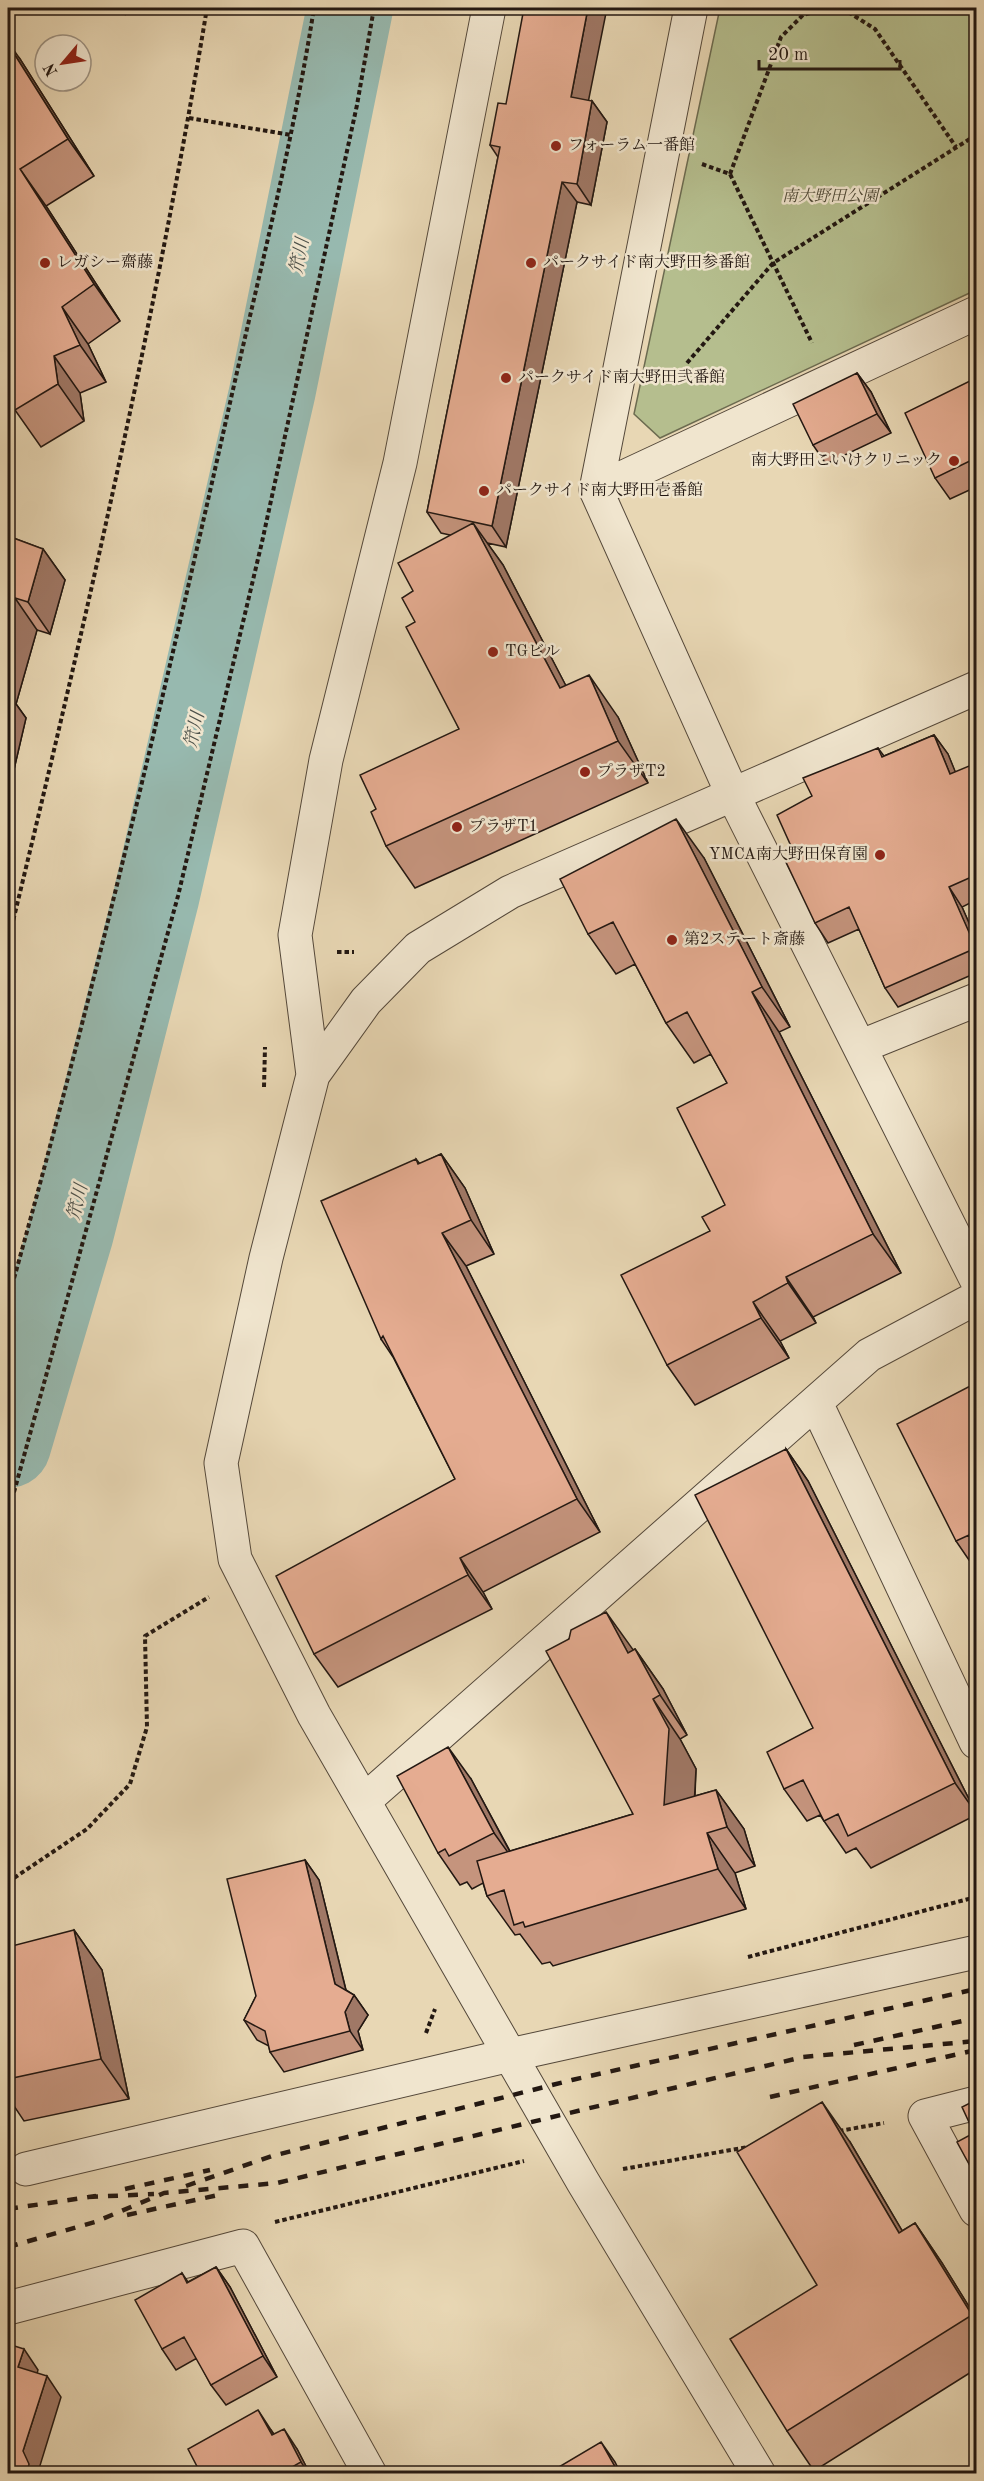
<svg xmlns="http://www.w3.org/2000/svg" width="984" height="2481" font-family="'Old Standard TT','Noto Serif JP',serif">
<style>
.green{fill:#b5be8e;stroke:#6c6b50;stroke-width:1.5}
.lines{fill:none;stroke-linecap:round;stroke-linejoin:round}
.river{stroke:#97b9af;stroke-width:86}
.minor-casing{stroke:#54483a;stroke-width:35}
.tertiary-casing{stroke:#54483a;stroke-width:35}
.path{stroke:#231812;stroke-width:4;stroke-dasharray:4.5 3;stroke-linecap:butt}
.minor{stroke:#f0e5ce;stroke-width:33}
.tertiary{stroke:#f0e5ce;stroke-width:33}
.rail{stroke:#231812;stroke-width:4.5;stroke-dasharray:10 10;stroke-linecap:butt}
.wall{fill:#c5947d;stroke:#231812;stroke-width:1.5}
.shaded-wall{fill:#a07866;stroke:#231812;stroke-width:1.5}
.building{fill:#e5ac91;stroke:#231812;stroke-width:1.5}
.poi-dot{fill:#8f2418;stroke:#f0e5ce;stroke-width:2}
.labels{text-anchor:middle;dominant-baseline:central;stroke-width:5;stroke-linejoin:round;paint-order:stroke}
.poi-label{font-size:16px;fill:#231812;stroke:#f0e5ce;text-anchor:start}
.park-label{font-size:16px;font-style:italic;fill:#4f4a37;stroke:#f0e5ce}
.water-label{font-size:18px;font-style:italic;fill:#4c5049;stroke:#f0e5ce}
</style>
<rect width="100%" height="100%" fill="#e8d7b4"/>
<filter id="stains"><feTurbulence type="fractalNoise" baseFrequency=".00333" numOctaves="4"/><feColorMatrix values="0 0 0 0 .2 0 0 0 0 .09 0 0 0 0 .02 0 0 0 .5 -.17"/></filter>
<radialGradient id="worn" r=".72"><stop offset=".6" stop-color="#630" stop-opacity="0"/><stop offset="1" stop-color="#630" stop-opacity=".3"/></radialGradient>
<path class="green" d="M720,8H976V290L660,438L634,414Z"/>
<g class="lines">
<path class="river" d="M8,1445L71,1232L156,898L273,389L350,8"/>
<defs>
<path id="minor" d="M691,8L596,490L732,793L976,1279
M596,490L976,313
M862,1046L976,1000
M816,1403L976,1742
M364,1801L869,1355L976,1298
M976,2103L925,2116L976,2210
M26,2169L510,2055L976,1952
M8,2308L243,2246L370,2474"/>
<path id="tertiary" d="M313,1075L295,935L326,760L400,463L489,8
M759,2474L583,2182L314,1715L235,1559L221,1463L266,1258L313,1075L366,1001L418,948L510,892L976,688"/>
</defs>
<use href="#minor" class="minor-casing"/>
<use href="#tertiary" class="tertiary-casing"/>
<path class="path" d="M842,8L875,29L956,147
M189,118L291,135
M702,164L730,174L812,343
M730,174L781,37L803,15L828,8
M687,363L773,263L976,135
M8,942C83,633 155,322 207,8
M337,952H354
M264,1087L265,1047
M8,1300C89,1011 159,718 225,425C256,286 292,148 314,8
M8,1514L178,896L262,542L357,105L374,8
M8,1882L87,1829L130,1784L147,1727L145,1636L209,1597
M748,1957L976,1897
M426,2033L435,2009
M839,2131L884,2123
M623,2169L748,2147
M275,2222L524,2161
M971,2474L976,2471"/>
<use href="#minor" class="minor"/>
<use href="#tertiary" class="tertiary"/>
<path class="rail" d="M854,2045L976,2018
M770,2097L976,2050
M186,2186L272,2156L572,2080L976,1989
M125,2189L210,2170
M88,2197L154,2194
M8,2209L96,2196
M127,2215L218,2195
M8,2247L95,2222L164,2193L277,2183L803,2057L976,2041"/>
</g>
<path class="wall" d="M88,8H127L125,14Z
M20,59L94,176L46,206L120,321L88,344L106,382L80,393L84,421L41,447L15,410Z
M589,101H592L607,122L591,205L577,202L506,547L487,543L503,565L566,686L618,717L648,783L415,888L386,846L376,809L459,729L415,622L413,591L450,535L441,533L427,512L498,157L490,145Z
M857,373L871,392L891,433L826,464L813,445Z
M976,378V487L950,499L935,478Z
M8,536L43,549L65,580L50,634L37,630L16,704L26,718L9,791Z
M934,735L948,754L955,772L976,771V900L962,907L976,939V973L898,1007L885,988L859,929L828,943L815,923L795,855L812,796L878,748L884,756Z
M704,858L790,1027L779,1032L901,1273L813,1317L816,1323L780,1341L789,1358L695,1405L667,1365L710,1231L725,1205L727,1083L711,1054L694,1063L666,1023L635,964L616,974L588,934Z
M441,1154L465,1188L494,1254L466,1266L600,1532L483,1592L492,1609L338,1687L314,1654L455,1479L393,1357L381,1339L416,1159L420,1164Z
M976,1383V1557L969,1560L956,1541Z
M786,1449L808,1481L976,1813V1815L871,1868L856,1848L846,1853L824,1821L820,1815L807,1821L784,1789L813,1728Z
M569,1639L633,1650L635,1649L663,1689L687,1735L680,1739L696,1769L695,1796L716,1790L744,1829L755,1866L735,1873L746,1909L553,1966L550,1962L542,1964L520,1934L515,1935L487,1896L483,1883L472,1889L467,1882L460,1885L438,1853L471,1779L510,1851L633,1814Z
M305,1860L319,1880L346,1990L354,1995L368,2015L358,2031L363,2050L284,2072L270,2052L269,2046L257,2040L244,2020L256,1996Z
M74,1930L102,1970L129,2099L24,2121L8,2097V2037H10Z
M850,2142L902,2231L915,2223L942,2263L976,2318V2369L814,2471L787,2431L817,2285Z
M216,2267L230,2287L277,2377L226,2405L211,2385L197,2358L176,2370L162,2349L182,2273L188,2282Z
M271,2430L274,2434L297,2449L310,2474H201Z"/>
<path class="shaded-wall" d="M121,8H127L125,14Z
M588,8H607L585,118L571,97Z
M8,42L20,59L94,176L68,139L8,44Z
M592,101L607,122L591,205L577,184Z
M20,169L46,206L120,321L94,284Z
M562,182L577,202L506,547L492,526Z
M62,307L88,344L106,382L80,345Z
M54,356L80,393L84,421L58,384Z
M857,373L871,392L891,433L877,414Z
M473,523L503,565L589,730L560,688Z
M43,549L65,580L50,634L28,602Z
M15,598L37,630L16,704L26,718L8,795V626Z
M589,675L618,717L648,783L618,741Z
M934,735L948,754L964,793L950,774Z
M676,819L704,858L790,1027L762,987Z
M949,887L962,907L976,939V949Z
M752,992L779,1032L901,1273L873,1234Z
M441,1154L465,1188L494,1254L471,1220Z
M442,1233L466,1266L600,1532L577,1499Z
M786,1277L813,1317L816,1323L788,1283Z
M753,1302L780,1341L789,1358L761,1318Z
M786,1449L808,1481L976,1813L955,1783Z
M460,1558L483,1592L492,1609L468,1575Z
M606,1612L634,1651L628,1653Z
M635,1649L663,1689L687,1735L660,1695Z
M653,1699L680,1739L696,1769L692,1845L664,1805Z
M448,1747L471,1779L517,1865L494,1833Z
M716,1790L744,1829L755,1866L727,1827Z
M707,1833L735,1873L746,1909L718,1869Z
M305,1860L319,1880L349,2003L335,1984Z
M74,1930L102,1970L129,2099L101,2059Z
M354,1995L368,2015L358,2031L363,2050L350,2031L345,2012Z
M822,2102L850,2142L927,2273L899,2233Z
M915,2223L942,2263L976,2318V2322Z
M216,2267L230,2287L277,2377L263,2356Z
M24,2349L38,2370L33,2388L18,2367Z
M47,2376L61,2397L38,2472V2474H27L23,2451Z
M258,2410L271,2430L285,2455L272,2435Z
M284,2429L297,2449L310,2474H309L301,2462Z
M601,2442L615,2462L621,2474H619Z"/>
<path class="building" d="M524,8H588L571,97L592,101L577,184L562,182L492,526L427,512L500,147L490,145L498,103L506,104Z
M8,44L68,139L20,169L94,284L62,307L80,345L54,356L58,384L15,410L8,398Z
M857,373L877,414L813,445L793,404Z
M976,378V458L935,478L905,413Z
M473,523L560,688L589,675L618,741L386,846L371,812L376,809L360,775L459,729L406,627L415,622L402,598L413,591L398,563Z
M8,536L43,549L28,602L15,598L8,626Z
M934,735L950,774L969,766L976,771V875L949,887L976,948L885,988L849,907L815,923L785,860L795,855L777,815L812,796L803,778L878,748L882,757Z
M676,819L762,987L752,992L873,1234L786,1277L788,1283L753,1302L761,1318L667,1365L621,1275L710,1231L702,1217L725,1205L677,1108L727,1083L687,1012L666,1023L613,922L588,934L560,879Z
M976,1065V1077L972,1067Z
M441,1154L471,1220L442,1233L577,1499L460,1558L468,1575L314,1654L276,1576L455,1479L383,1336L381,1339L321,1201L416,1159L418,1164Z
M976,1383V1550L969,1535L956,1541L897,1424Z
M786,1449L955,1783L848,1836L838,1814L824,1821L803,1780L784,1789L767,1752L813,1728L695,1495Z
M606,1612L628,1653L635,1649L660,1695L653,1699L669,1729L664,1805L716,1790L727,1827L707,1833L718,1869L525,1927L523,1922L514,1925L504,1890L487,1896L477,1861L633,1814L546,1651L569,1639L571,1630Z
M448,1747L494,1833L449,1856L445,1849L438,1853L397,1776Z
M305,1860L335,1984L354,1995L345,2012L350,2031L270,2052L265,2031L244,2020L256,1996L227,1879Z
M74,1930L101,2059L8,2079V2037H10L8,2026V1947Z
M976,2100V2177L957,2142L974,2133L962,2107Z
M822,2102L899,2233L915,2223L972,2315L787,2431L730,2339L817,2285L737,2152Z
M216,2267L263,2356L211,2385L184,2337L162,2349L135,2300L182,2273L187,2283Z
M8,2344L24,2349L18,2367L47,2376L23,2451L29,2464L27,2474H8Z
M258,2410L272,2435L284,2429L301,2462L292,2467L295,2474H201L188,2449Z
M601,2442L619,2474H547Z"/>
<g class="poi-dot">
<circle cx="556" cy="146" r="6"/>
<circle cx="45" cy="263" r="6"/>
<circle cx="531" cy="263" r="6"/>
<circle cx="506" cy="378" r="6"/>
<circle cx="954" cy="461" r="6"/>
<circle cx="484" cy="491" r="6"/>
<circle cx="493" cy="652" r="6"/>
<circle cx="585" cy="772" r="6"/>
<circle cx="457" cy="827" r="6"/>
<circle cx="880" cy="855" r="6"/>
<circle cx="672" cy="940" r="6"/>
</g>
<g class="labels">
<g class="poi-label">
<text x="568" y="146">フォーラム一番館</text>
<text x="57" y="263">レガシー齋藤</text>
<text x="543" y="263">パークサイド南大野田参番館</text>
<text x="518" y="378">パークサイド南大野田弐番館</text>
<text x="942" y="461" text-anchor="end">南大野田こいけクリニック</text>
<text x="496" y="491">パークサイド南大野田壱番館</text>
<text x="505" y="652">TGビル</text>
<text x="597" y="772">プラザT2</text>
<text x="469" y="827">プラザT1</text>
<text x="868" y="855" text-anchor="end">YMCA南大野田保育園</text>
<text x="684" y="940">第2ステート斎藤</text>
</g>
<g class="park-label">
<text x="830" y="197">南大野田公園</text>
</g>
<g class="water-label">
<text transform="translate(300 256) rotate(-79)">笊川</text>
<text transform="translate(195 730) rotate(-77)">笊川</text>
<text transform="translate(78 1202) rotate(-76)">笊川</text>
</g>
</g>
<rect width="984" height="2481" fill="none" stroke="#e8d7b4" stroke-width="30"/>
<rect x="9" y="9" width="966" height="2463" fill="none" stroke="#231812" stroke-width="3"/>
<rect x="15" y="15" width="954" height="2451" fill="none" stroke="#231812" stroke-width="1.5"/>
<g transform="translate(63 63) rotate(241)"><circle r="28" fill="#f0e5ce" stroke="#9e9383" stroke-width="1.5"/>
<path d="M0-4.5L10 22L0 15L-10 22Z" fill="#8f2418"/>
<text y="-9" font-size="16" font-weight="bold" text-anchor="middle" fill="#231812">N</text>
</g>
<path d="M759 60v9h141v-9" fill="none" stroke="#231812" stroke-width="3"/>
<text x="768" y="60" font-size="18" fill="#231812" stroke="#f0e5ce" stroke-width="4.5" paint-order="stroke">20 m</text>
<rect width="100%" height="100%" filter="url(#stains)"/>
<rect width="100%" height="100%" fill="url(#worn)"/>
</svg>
